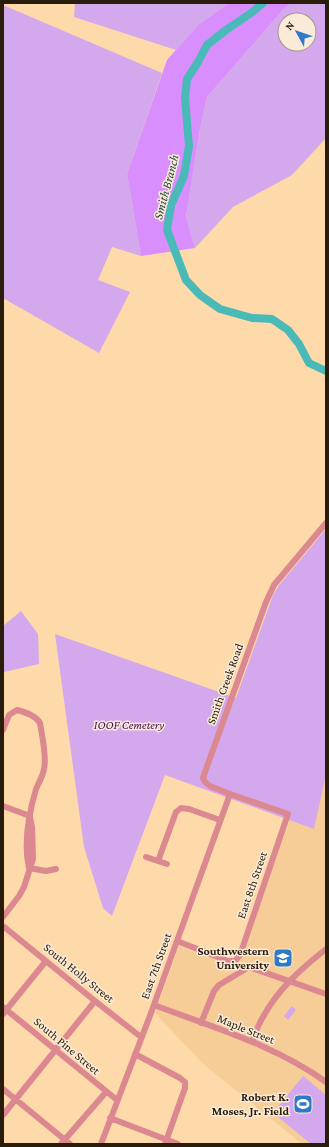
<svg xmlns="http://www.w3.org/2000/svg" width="329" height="1147" font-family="'Crimson Pro',serif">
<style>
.built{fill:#f7cd97}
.green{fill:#d4a8ec;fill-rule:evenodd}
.forest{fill:#d88ffd}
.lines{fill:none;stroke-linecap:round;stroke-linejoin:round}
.river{stroke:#49bab8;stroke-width:8}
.minor{stroke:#db8890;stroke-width:6}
.labels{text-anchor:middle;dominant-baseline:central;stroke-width:3;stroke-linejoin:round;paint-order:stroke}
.street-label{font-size:12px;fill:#2a1c0a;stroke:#faebd8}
.park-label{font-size:12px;font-style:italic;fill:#3e0e52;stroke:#faebd8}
.poi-label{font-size:12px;font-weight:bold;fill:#2a1c0a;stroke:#faebd8;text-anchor:end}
.water-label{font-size:13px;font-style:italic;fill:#1d3f3e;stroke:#faebd8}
</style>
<rect width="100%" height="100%" fill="#fed9aa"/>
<path class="built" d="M326,775V1144H302L202,1063L155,1013L179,946L230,965H234L238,963L290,820L314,828Z"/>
<path class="green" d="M75,3H229L199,24L176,50L74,17Z
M291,3H326V138L292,175L233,207L195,248L186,217L200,129L207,97L283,10ZM285,20H309V44H285Z
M3,5L162,73L127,174L141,256L112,247L98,280L130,292L99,353L3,298Z
M326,529V775L314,829L165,775L112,916L103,908L84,847L55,634L236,698L273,595L280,584Z
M21,611L38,634L39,664L4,672L3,626Z
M292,1006L296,1010L288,1020L284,1016Z
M303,1076L326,1095V1144H311L273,1113Z"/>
<path class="forest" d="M229,3H291L283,10L207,97L200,129L186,217L195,248L141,256L127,174L167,60L199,24Z"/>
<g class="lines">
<path class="river" d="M263,3L251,13L226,30L207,45L198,62L187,79L185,98L189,146L184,176L171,205L167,230L186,280L200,295L220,309L252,318L272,319L288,330L299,344L309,363L326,371"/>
<path class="minor" d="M3,730L9,715L17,710C25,712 36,716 40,723C42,736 47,757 44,769C43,776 39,782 36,789C29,813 23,842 29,868
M3,806L30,816
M146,857L167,864
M158,861L176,812L181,808L189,809L220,820
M29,868L46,871L56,869
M3,917L19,896L24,887L33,859L32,827L30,817
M3,926L95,1001L141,1037
M177,941L228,961H235L240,955L288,814L230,794L210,786L205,782L203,778L204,775L266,602L274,585L326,523
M154,1005C212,1027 275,1045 326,1082
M3,1007L117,1100
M3,1014L46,961
M201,1023L214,991L219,985L249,967L326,994
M252,1042C255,1034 258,1025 263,1017C278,989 302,968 326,949
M135,1054L180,1078L185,1082V1088L165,1144
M3,1089L70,1144
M3,1115L95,1001
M110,1118L178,1144
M61,1144L106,1092
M101,1144L151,1013L230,794"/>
</g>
<defs>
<symbol id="university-square" viewBox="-11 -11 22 22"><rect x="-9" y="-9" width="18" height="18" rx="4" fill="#2f79c9" stroke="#faebd8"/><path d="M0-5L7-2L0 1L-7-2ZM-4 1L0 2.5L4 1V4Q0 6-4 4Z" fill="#fff"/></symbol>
<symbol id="stadium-square" viewBox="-11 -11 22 22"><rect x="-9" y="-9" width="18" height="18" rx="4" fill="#2f79c9" stroke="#faebd8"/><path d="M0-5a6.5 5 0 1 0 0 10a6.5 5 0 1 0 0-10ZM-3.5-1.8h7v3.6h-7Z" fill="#fff"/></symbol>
</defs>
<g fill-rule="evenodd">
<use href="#university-square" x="272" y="947" width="22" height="22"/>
<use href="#stadium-square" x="292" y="1093" width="22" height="22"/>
</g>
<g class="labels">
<g class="street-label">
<text transform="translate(225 684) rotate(-70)">Smith Creek Road</text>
<text transform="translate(252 885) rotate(-71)">East 8th Street</text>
<text transform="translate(156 966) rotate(-70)">East 7th Street</text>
<text transform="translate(79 973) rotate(39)">South Holly Street</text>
<text transform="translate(246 1029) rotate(22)">Maple Street</text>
<text transform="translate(67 1046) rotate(40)">South Pine Street</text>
</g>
<g class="park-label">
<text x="129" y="725">IOOF Cemetery</text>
</g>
<g class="poi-label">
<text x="269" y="951">Southwestern<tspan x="269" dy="14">University</tspan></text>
<text x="289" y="1097">Robert K.<tspan x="289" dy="14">Moses, Jr. Field</tspan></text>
</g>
<g class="water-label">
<text transform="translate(166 187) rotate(-75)">Smith Branch</text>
</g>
</g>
<rect width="329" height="1147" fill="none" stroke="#2a1c0a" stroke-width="8"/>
<g transform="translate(297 32) rotate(310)"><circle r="19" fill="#faebd8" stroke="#a79886"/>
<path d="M0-3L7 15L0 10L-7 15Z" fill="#2f79c9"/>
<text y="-6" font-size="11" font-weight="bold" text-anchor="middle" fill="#2a1c0a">N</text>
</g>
</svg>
